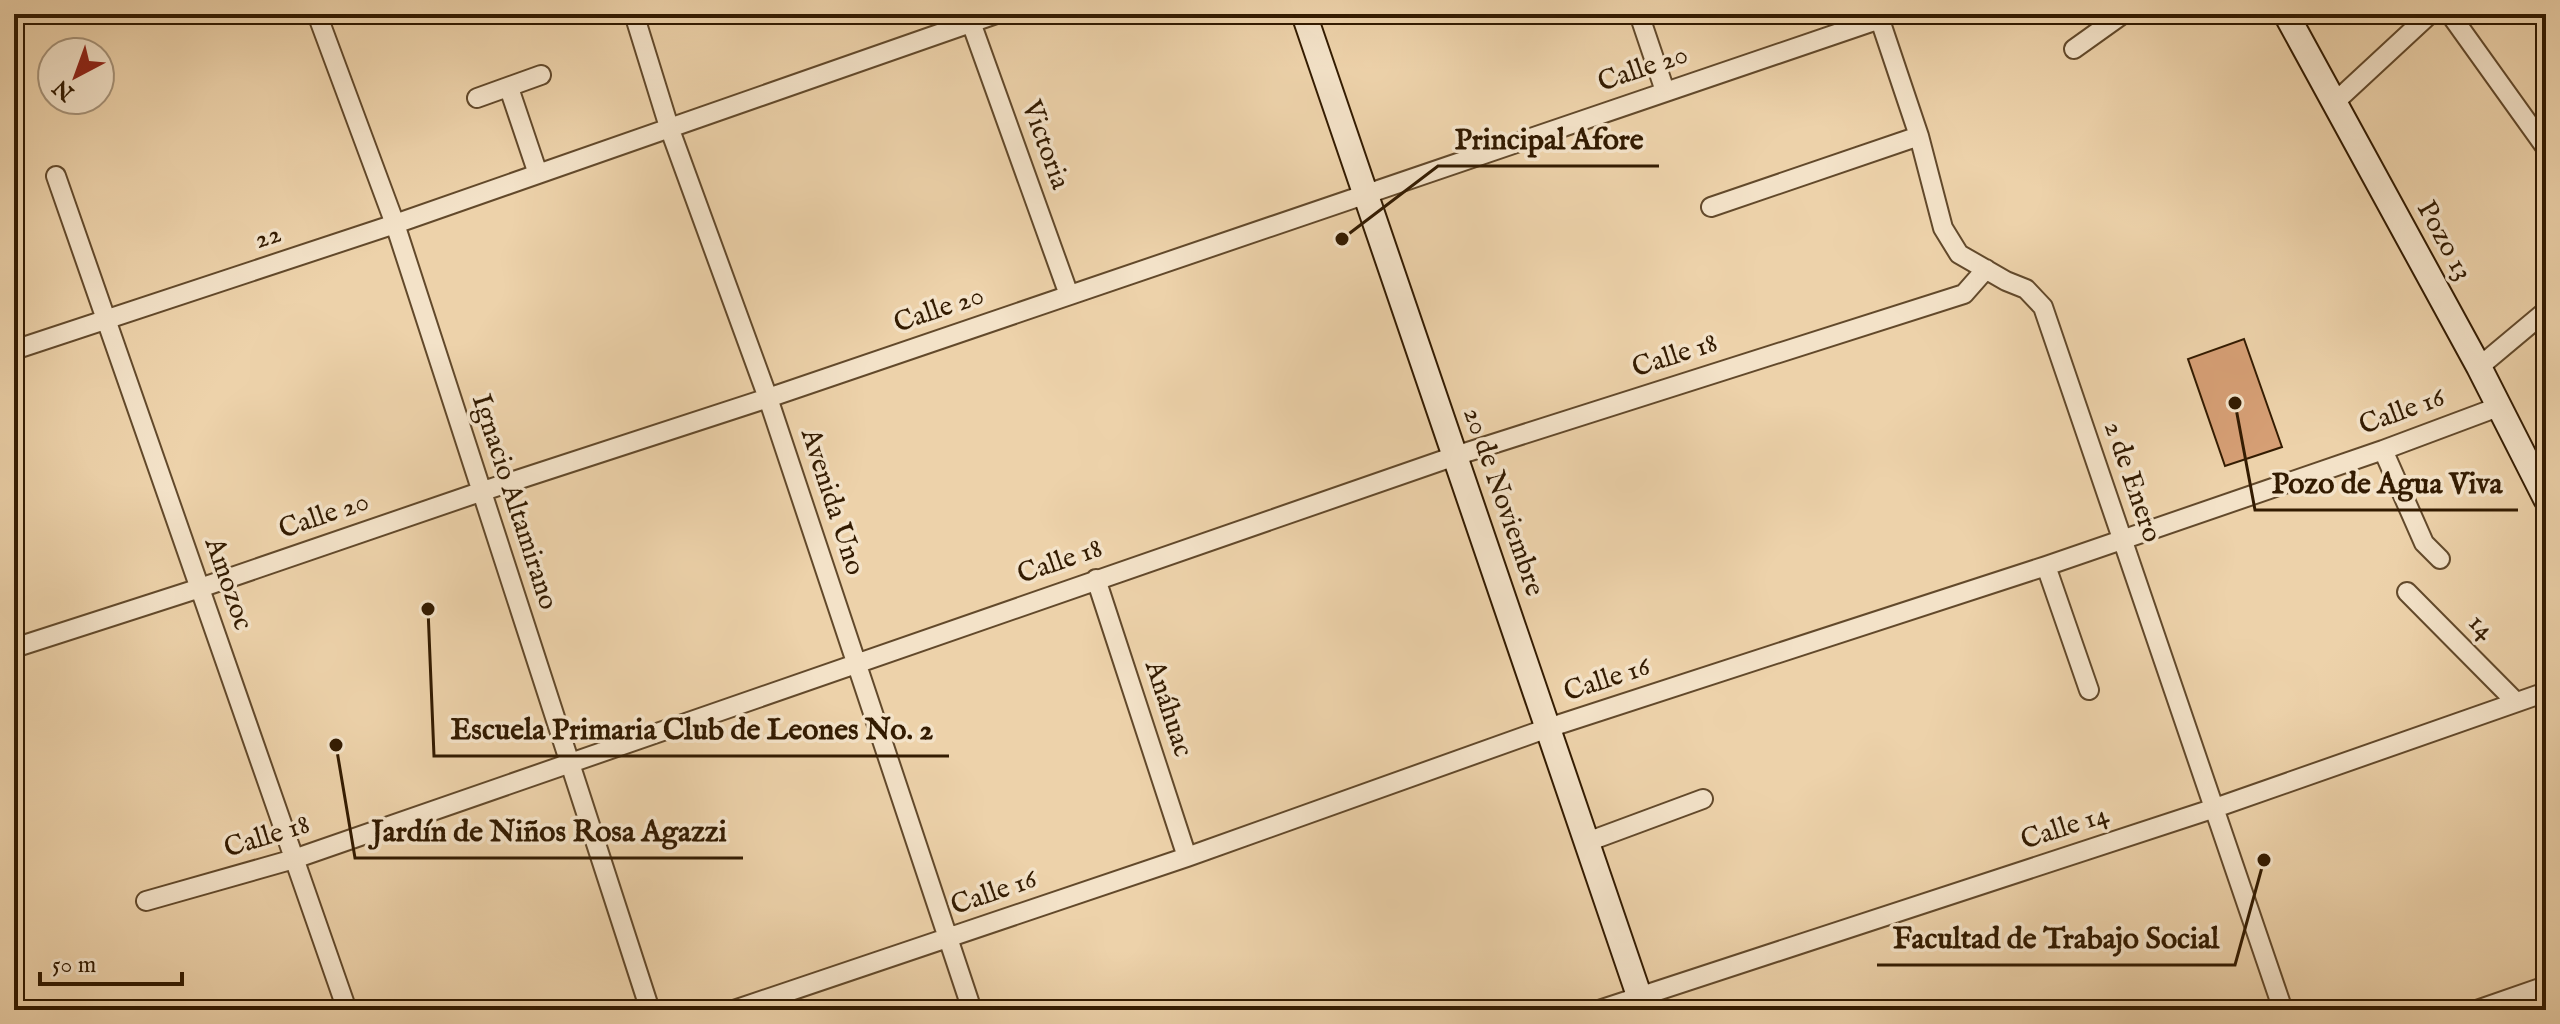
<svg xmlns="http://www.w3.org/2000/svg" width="2560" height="1024" font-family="'IM FELL English',serif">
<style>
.building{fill:#d69f75;stroke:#331b01;stroke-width:2}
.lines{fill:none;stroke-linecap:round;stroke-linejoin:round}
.minor-casing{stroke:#62492b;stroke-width:22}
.secondary-casing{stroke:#331b01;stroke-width:28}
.minor{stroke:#f3e2c8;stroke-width:18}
.secondary{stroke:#f3e2c8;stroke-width:24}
.labels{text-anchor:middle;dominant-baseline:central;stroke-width:7;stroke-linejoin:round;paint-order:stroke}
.street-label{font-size:28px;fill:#331b01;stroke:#f3e2c8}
.leader{fill:none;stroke:#331b01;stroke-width:3}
.callout-dot{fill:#331b01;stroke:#f3e2c8;stroke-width:3}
.callout-label{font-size:30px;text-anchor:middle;font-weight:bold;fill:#331b01;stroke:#f3e2c8;stroke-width:7;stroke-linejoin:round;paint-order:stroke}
</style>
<rect width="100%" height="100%" fill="#edd2aa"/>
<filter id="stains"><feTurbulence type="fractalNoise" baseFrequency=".0025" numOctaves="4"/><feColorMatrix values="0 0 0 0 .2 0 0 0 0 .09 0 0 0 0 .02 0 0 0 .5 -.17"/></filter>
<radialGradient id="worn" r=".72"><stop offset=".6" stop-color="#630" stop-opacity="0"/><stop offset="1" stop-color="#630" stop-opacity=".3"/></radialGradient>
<path class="building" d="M2244,339L2282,447L2225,466L2188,359Z"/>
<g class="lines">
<defs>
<path id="minor" d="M317,14L395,224L650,1010
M634,14L669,127L768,398L972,1010
M968,14L1069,295
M1639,14L1665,91
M1878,14L1919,136L1943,228L1959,254L2006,281L2026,289L2043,307L2283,1010
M2450,14L2546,148
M2074,49L2123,14
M509,88L538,174
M477,98L541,75
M2334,103L2430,14
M56,176L347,1010
M1711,207L1919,136
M14,350L395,224L996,14
M2479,367L2546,311
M2383,450L2424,543L2440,559
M2046,566L2089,690
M1096,579L1187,857
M2407,592L2516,702
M14,648L200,588L480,492L768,398L1880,19
M1587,842L1703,799
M146,901L294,859L1455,456L1964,294L1986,269
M159,1010H160
M734,1010L1187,857L1548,728L2046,566L2383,450L2498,407
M1599,1010L2215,808L2546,692
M2477,1010L2546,986"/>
<path id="secondary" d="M1304,14L1644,1010
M2286,14L2479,367L2546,499"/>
</defs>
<use href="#minor" class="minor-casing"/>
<use href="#secondary" class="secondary-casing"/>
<use href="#minor" class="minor"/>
<use href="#secondary" class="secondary"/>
</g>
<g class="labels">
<g class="street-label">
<text transform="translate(1643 69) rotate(-19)">Calle 20</text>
<text transform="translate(1045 145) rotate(70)">Victoria</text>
<text transform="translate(268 237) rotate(-18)">22</text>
<text transform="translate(2444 241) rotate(61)">Pozo 13</text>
<text transform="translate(939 310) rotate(-19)">Calle 20</text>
<text transform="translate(1675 356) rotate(-18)">Calle 18</text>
<text transform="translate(2402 412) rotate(-20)">Calle 16</text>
<text transform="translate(2132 482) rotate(71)">2 de Enero</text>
<text transform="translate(514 502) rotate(72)">Ignacio Altamirano</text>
<text transform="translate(832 502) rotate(72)">Avenida Uno</text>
<text transform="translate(1503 502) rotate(71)">20 de Noviembre</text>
<text transform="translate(324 516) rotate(-19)">Calle 20</text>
<text transform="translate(1060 562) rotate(-19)">Calle 18</text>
<text transform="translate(228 584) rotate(71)">Amozoc</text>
<text transform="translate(2481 627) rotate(45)">14</text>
<text transform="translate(1607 680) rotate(-18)">Calle 16</text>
<text transform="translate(1168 709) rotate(72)">Anáhuac</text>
<text transform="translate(2065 828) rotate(-18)">Calle 14</text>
<text transform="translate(267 837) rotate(-17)">Calle 18</text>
<text transform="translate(994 893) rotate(-19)">Calle 16</text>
</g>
</g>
<path class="leader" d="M1342 239L1438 166H1659M2235 403L2255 510H2518M428 609L434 756H949M336 745L355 858H743M2264 860L2235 965H1877"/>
<g class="callout-dot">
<circle cx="1342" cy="239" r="8"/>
<circle cx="2235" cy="403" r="8"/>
<circle cx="428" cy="609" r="8"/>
<circle cx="336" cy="745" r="8"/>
<circle cx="2264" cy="860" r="8"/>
</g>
<g class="callout-label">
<text x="1549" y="149">Principal Afore</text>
<text x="2387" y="493">Pozo de Agua Viva</text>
<text x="692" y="739">Escuela Primaria Club de Leones No. 2</text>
<text x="549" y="841">Jardín de Niños Rosa Agazzi</text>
<text x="2056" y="948">Facultad de Trabajo Social</text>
</g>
<rect width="2560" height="1024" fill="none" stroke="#edd2aa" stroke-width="48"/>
<rect x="16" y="16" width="2528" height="992" fill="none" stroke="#331b01" stroke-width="4"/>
<rect x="24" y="24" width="2512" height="976" fill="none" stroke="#331b01" stroke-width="2"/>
<g transform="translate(76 76) rotate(221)"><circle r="38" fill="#f3e2c8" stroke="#a69278" stroke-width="2"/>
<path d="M0-6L14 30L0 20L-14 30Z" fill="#8f2418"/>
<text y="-12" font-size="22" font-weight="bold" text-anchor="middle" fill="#331b01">N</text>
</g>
<path d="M40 972v12h142v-12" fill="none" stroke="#331b01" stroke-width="4"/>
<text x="52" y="972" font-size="24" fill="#331b01" stroke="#f3e2c8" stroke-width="6" paint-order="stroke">50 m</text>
<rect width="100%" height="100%" filter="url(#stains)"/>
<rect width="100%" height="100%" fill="url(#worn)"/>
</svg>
